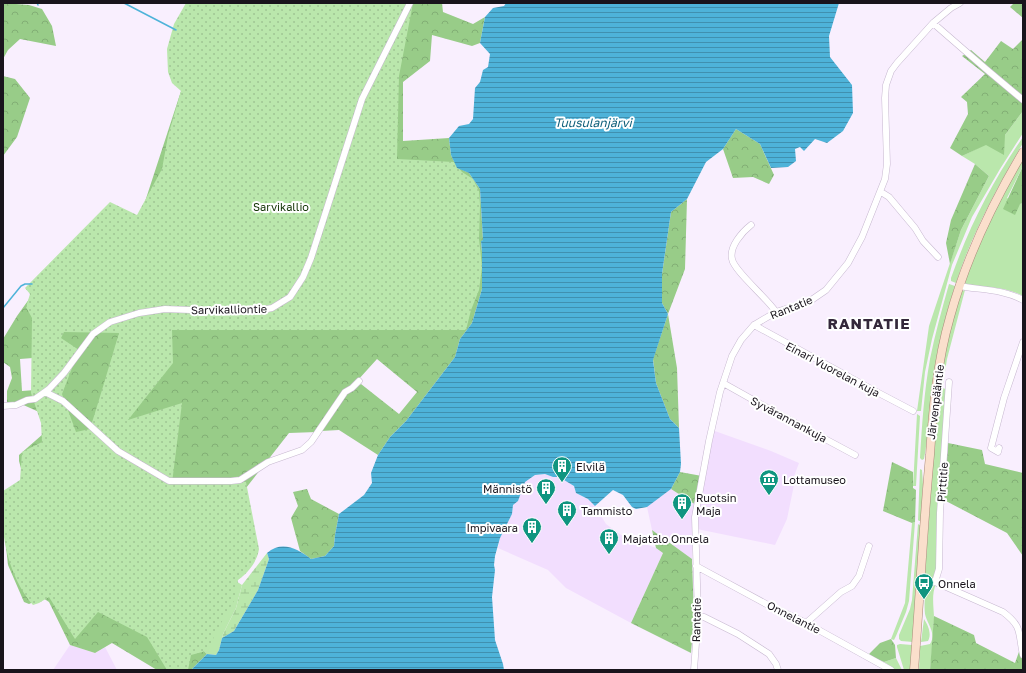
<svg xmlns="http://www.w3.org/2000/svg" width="1026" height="673" font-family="'Golos Text',sans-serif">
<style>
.built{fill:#f2defe}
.green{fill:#bae7ac}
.forest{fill:url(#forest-crowns);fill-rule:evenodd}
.wetland{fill:url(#wetland-marsh)}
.park{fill:url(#park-dots);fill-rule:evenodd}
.water{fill:url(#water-rules)}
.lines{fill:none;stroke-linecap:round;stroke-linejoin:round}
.stream{stroke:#4eb3d9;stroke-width:1.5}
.minor-casing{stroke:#c7b8d0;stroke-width:7}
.major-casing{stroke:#a98a78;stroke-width:9}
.minor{stroke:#fff;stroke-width:6}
.major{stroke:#fadfcc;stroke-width:8}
.labels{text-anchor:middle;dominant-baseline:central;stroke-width:4;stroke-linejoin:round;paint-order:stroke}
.park-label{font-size:11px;fill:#103203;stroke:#fff}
.street-label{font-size:11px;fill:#19141c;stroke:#fff}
.poi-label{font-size:11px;fill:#19141c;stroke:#fff;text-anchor:start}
.water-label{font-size:12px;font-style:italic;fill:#0e5f7a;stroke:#fff}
.district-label{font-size:15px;font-weight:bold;letter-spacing:1px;fill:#34283b;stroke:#fff}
</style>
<defs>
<pattern id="forest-crowns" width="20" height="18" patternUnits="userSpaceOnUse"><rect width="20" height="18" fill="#98cc88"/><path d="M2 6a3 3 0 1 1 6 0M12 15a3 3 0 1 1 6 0" fill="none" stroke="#82ae75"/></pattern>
<pattern id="wetland-marsh" width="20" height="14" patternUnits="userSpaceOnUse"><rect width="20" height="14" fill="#bae7ac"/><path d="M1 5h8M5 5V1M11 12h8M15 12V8" fill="none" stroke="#9fc593"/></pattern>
<pattern id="park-dots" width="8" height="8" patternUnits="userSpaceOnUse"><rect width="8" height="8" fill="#bae7ac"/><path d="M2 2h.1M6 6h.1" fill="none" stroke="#9fc593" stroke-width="1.8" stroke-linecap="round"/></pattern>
<pattern id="water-rules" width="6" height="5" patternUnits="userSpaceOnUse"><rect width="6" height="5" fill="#4eb3d9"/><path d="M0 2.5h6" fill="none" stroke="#4090af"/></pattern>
</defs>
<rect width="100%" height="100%" fill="#f9effe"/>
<path class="built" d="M712,430L771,451L799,463L793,479L794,485L787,519L775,545L692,528V559L652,530L647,507L671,489L696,504Z
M545,474L553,477H559L574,486L576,493L588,499L595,506L606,524L621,535L656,548L663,553L631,623L566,588L548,570L498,548L500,538L512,514L513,505L518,501L525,482L535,475Z
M70,645L95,653L105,647L117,670H53Z"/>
<path class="green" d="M1023,111V133L1000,169L972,217L952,265L932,339L925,372L921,411H917L929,326L961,230L989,176L975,164L962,156L1005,135Z
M1023,137V143C997,188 972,233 956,283L951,281V278C969,227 992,182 1023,137Z
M1023,160V166L1007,198L1020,204L1023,203V296C1004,286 986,288 966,284L965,283C975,244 1000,194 1023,160Z
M949,284L955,286C945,317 937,349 933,382C929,408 929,434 924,459L922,460L920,458C922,425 924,392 930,359C935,334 942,309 949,284Z
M965,290L947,359L943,384C938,364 955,312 962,291Z
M942,388L946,389L936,573L934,579L927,580L926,578L925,572L937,406Z
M917,414L920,416L916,486H913Z
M920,469L922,470L923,484L921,521H919L918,520Z
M915,522L909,601L906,612L896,636L894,640L891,639L905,603L912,523Z
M918,524L921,526L913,642L901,641L899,639V635L910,609L912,600Z
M233,579L242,585L236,608L223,634L219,650L216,655L207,654L191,639Z
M931,584H936C931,595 934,607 934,619C933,636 932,653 930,670H919L920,646L930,644C937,633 927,624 925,614C924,607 925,594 926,588Z
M924,619C928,625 932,634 928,641L921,642Z
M900,644L912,645L911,670H904L897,647V645Z
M896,658L902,670H896L884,662Z"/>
<path class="forest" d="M3,3L29,5L42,9L52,26L56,46L20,39L8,50L3,59Z
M191,3H442L443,12L473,24L485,17L480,43L472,46L432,35L430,61L403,82V141L449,138L451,155L457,167L469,173L480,189L483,240L481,242L482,252V289L472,323L460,339L455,357L406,421L390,437L378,455L339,430L321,431L346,392L361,384L399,414L417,392L377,359L358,380L344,391L317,432L289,433L246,488L177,489L174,539L176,579L191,639L207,654L191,670H157L112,643L95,653L70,645L49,602L43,598L29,604L24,602L8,565L3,520V492L10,488L20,485L23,476L19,461V455L43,434L42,418L39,412L19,403L7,404V391L12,378L10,367L3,362V339L17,316L32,295L34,281L110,204L140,217L182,88L169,65V60L180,21ZM49,348L52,402L36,404L35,390L22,391L20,359L33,358V349Z
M1014,3H1023V18L1010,7Z
M1023,39V111L1005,135L1004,155L986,145L962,156L950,148L968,114L967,102L961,97L985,74L962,56L971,50L985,62L1001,41L1013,49Z
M3,76L15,79L30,98L17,137L3,156Z
M736,129L760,144L774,175L769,184L753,177L733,178L723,149Z
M975,164L989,176L961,230L950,264L946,243L951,220Z
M1023,166V203L1020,204L1015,215L1003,209Z
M687,199L685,269L668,314L677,368L679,428L670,419L656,383L653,359L668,314L662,303V274L671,212Z
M948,443L982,450L985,464L1023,473V556L1007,533L944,500Z
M892,462L913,472V488L916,490L915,522L912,523L883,511Z
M680,472L702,476L696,505L671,489Z
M307,489L311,499L339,514L335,535L334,546L325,556L311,559L300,551L291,518L298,506L293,492Z
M652,530L692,559L694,617L691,653L631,623L663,553L656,548Z
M934,616L974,635L976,643L1015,663L1023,640V670H930Z
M891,639L895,645L896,658L884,662L868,655L880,643Z"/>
<path class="wetland" d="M267,553L269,559L258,590L234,631L222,638L223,634L236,608L242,585Z"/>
<path class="park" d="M186,3H413L399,76L397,159L454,162L462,172L473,179L479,191L480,205L479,239L482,267L479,290L471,310L466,330H172L173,363L128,420L182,403L172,483L246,482L259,549C257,562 248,573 238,580L234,601L214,635L212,645L206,651L191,655L188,670H167L147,637L98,612L75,639L49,597L39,603L33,605C15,585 5,554 3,528C2,516 3,503 3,491L20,480L22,452L42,442L41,423L31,393L32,318L26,307L30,294L25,288L110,202L137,215L162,169L168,136L181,91L172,83L168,72L167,49L174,24ZM64,332L119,333L102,390L90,429L76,432L62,394L79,350L61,338Z"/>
<path class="water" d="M506,3H839L829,36L830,57L852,85L853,113L843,131L827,143L815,139L804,151L800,147L795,149L796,161L788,167L771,168L760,144L736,129L723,149L706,162L687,199L671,212L662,274V303L668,314L653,360L656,383L670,419L679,428L681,464L680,472L671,489L647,507L636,509L632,507L623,495L613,490L595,506L588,499L576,493L574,486L559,477H553L545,474L535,475L525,482L518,501L513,505L512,514L500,538L495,556L494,565L495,570L492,597L495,640L503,664L504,670H191L207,654L216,655L219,650L222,638L234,631L258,590L269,559L267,553C282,540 298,549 311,559L325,556L334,546L335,535L339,514L364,495L372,483L371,473L378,455L390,437L406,421L455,357L460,339L472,323L482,289V252L481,241L483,240L480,189L469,173L457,168L451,155L449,138L459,126L469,124L473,119L475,88L480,82L483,70L488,67L490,54L480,43L485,17L493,8L504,6Z"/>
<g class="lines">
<path class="stream" d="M37,3L38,5
M124,3L176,30
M3,308L21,286L25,284H32"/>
<defs>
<path id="minor" d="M933,23L986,69L1023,100
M881,192L889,197L915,228L923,241L938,257
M751,225C742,232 729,247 732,259C734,271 767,298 776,312
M959,286C981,290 1003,289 1023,300
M754,325L873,390L913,411
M723,383L773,411L855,455
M45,392L63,401L118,451L169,481H231L240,480L268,462L302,450L311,442L345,392L352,388L359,381
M3,406L16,405L27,400L35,399L49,389L64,373L93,334L110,322L139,313L165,309L216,311L262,310L272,308L290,297L303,277L311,258L362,99L410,3
M999,448L998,452L991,448L1004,398L1023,342
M696,566L768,605L806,623L891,670
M935,582L939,569L940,513L949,382
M921,583L935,582L1003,612C1023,627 1018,633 1023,655
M698,616L704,617L738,634L769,654L776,664L778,670
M806,623L841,592L852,586L859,576L869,546
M694,670L698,616L695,517L709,441L720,392L732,356L741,340L754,325L776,312L810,301L826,290L848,263L862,237L885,179L887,164L885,98L886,85L891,71L897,63L933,23L951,8L960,3"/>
<path id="major" d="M914,670C920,598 923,527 930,455C933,409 937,362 950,317C966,258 992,204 1023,152"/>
</defs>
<use href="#minor" class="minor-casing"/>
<use href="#major" class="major-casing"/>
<use href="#minor" class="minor"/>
<use href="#major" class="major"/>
</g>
<defs>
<symbol id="building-pin" viewBox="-11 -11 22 30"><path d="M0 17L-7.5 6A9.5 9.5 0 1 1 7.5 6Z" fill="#0f9580" stroke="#fff"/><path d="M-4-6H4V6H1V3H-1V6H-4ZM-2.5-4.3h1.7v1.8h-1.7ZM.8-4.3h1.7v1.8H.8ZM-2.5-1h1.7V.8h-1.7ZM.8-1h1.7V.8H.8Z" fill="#fff"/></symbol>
<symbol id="museum-pin" viewBox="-11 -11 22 30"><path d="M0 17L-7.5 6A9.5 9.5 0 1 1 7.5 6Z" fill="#0f9580" stroke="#fff"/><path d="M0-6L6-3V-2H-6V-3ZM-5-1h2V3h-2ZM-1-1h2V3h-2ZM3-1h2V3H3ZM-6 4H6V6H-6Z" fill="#fff"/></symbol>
<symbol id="bus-pin" viewBox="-11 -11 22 30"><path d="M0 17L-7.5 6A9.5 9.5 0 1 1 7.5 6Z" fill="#0f9580" stroke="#fff"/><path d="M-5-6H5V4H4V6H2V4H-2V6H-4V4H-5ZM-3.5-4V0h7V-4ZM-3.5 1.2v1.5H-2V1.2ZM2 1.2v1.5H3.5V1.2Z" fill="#fff"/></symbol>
</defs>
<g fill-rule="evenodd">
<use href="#building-pin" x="551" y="455" width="22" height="30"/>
<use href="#museum-pin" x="758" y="468" width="22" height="30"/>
<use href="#building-pin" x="535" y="477" width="22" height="30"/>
<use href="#building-pin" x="671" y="492" width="22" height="30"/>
<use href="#building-pin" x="556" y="499" width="22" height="30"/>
<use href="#building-pin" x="521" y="516" width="22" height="30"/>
<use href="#building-pin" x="598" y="527" width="22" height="30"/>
<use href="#bus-pin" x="913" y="572" width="22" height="30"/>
</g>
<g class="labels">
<g class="park-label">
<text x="281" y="206">Sarvikallio</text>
</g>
<g class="street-label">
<text transform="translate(791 307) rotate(-22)">Rantatie</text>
<text transform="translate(229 309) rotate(-1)">Sarvikalliontie</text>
<text transform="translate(833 369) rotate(28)">Einari Vuorelan kuja</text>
<text transform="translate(935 402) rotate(-83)">Järvenpääntie</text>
<text transform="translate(789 419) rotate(28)">Syvärannankuja</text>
<text transform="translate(942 482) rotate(-86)">Pirttitie</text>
<text transform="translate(794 617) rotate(27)">Onnelantie</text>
<text transform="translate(696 620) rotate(-89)">Rantatie</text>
</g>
<g class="poi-label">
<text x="576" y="466">Elvilä</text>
<text x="783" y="479">Lottamuseo</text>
<text x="532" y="488" text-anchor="end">Männistö</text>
<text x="696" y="497">Ruotsin<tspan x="696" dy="13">Maja</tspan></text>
<text x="581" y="510">Tammisto</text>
<text x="518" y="527" text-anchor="end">Impivaara</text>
<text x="623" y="538">Majatalo Onnela</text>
<text x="938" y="583">Onnela</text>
</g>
<g class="water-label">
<text x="593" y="122">Tuusulanjärvi</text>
</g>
<g class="district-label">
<text x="869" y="323">RANTATIE</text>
</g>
</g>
<rect width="1026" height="673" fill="none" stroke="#19141c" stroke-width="8"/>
</svg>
